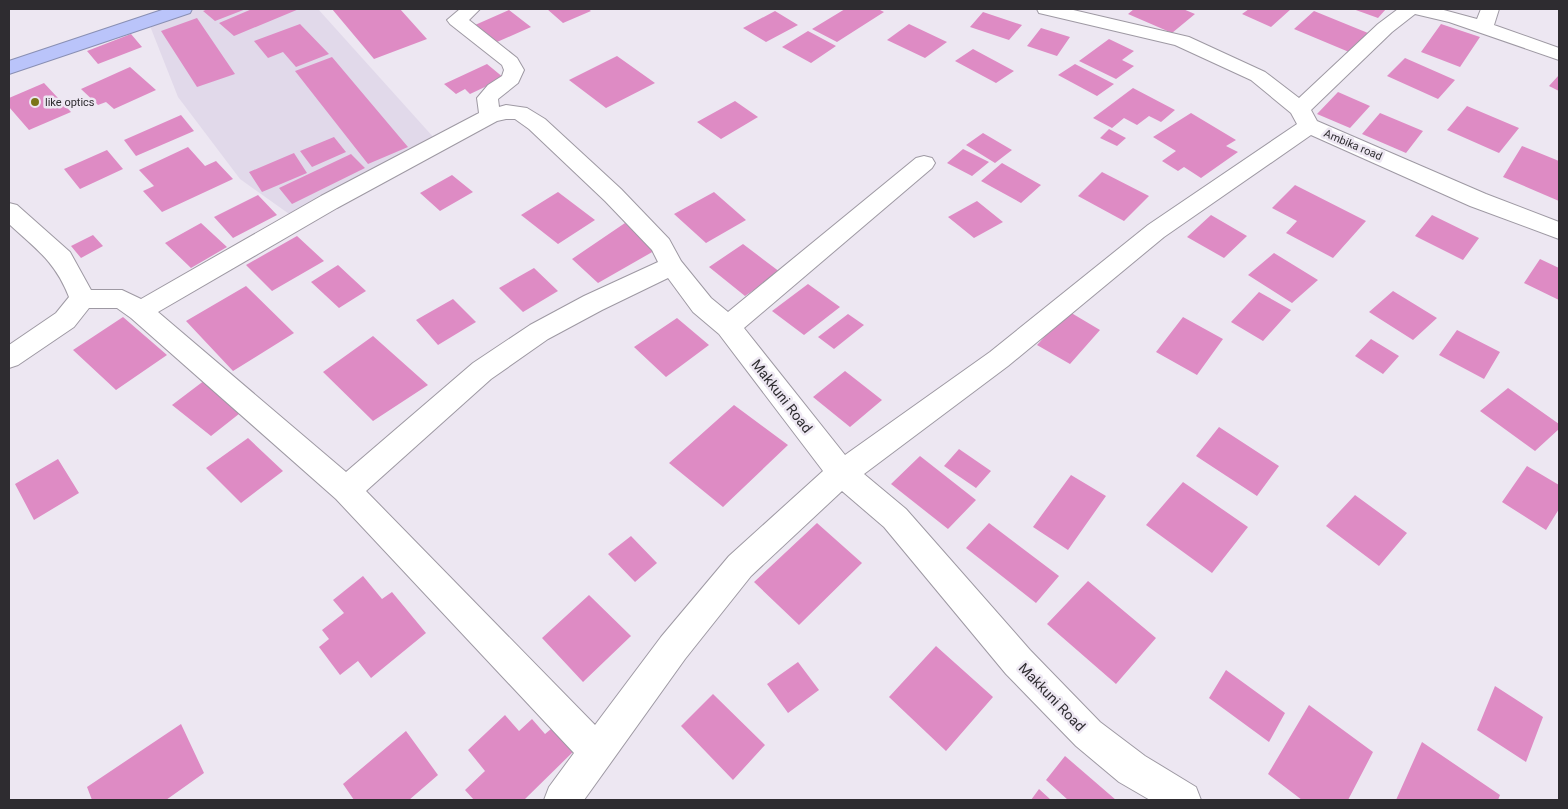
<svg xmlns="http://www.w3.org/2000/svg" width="1568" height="809" font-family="Roboto,sans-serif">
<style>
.built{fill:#e1d9ea}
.building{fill:#de8bc4}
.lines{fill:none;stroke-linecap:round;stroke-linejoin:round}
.minor-casing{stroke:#9e99a3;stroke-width:2}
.highway-casing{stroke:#898fb3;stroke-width:2}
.minor{fill:#fff;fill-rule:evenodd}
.highway{fill:#bac4fa;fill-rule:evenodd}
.poi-dot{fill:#7b7519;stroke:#ede7f2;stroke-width:2}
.labels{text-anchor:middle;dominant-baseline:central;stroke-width:5;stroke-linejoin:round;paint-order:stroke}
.far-poi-label{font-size:11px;fill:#2e2c30;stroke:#ede7f2;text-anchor:start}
.far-street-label{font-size:11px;fill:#2e2c30;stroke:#ede7f2}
.street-label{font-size:14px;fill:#2e2c30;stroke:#ede7f2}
</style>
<rect width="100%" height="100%" fill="#ede7f2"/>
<path class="built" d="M196,9H318L435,139L292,216L240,179L178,97L150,26Z"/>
<path class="building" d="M208,9H246L215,21L203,11Z
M252,9H299L234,36L219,23Z
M332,9H400L427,39L374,59Z
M547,9H588L591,11L563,23Z
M845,9H878L884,12L837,42L812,29Z
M1134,9H1183L1195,14L1172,33L1128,14Z
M1249,9H1291L1271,27L1242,14Z
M1353,9H1386L1378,18Z
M509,10L531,27L497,42L475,25Z
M775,11L798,25L766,42L743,28Z
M1314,11L1368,33L1349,52L1294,29Z
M983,12L1022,25L1009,40L970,27Z
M197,18L235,74L197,87L161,31Z
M300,24L329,54L296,67L283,52L268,58L254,41Z
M909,24L947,42L925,58L887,40Z
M1441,24L1480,37L1460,67L1421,52Z
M1041,28L1070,37L1057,56L1027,46Z
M808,31L836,46L811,63L782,47Z
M131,34L142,47L98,64L87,51Z
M1109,39L1134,51L1122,60L1134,66L1116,79L1079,61Z
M973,49L1014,71L996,83L955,61Z
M617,56L655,83L606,108L569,80Z
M332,57L408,147L368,164L295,71Z
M1405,58L1455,80L1438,99L1387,76Z
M487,64L504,78L470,94L465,89L456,94L444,84Z
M1075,64L1114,84L1097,96L1058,75Z
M130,67L156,90L114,109L106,102L98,105L81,89Z
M1559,75V91L1549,86Z
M44,83L71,112L29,130L9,107V98Z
M1133,88L1175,110L1161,122L1149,116L1137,125L1124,118L1112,128L1093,118Z
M1338,92L1370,106L1350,128L1317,114Z
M735,101L758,117L721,139L697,122Z
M1467,106L1519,128L1499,153L1447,130Z
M1191,113L1236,140L1226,146L1238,152L1201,178L1184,167L1178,171L1162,161L1176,151L1153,137Z
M1380,113L1423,131L1406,153L1362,134Z
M181,115L194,131L136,156L124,140Z
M1109,129L1126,138L1117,146L1100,138Z
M983,133L1012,150L995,163L966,145Z
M334,137L346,152L312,167L300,151Z
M1522,146L1559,161V201L1503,177Z
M188,147L205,166L216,161L233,179L162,212L143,191L154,186L139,170Z
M963,149L989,162L972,176L947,163Z
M107,150L123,169L80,189L64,169Z
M294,153L307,173L262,192L249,172Z
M351,154L365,168L292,204L279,188Z
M1002,163L1041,185L1021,203L981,181Z
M1102,172L1149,196L1124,221L1078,196Z
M452,175L473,192L440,211L420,193Z
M1295,185L1366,221L1333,258L1286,233L1297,221L1272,208Z
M558,192L595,220L558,244L521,215Z
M714,192L746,220L706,243L674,214Z
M258,195L277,215L233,238L214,217Z
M977,201L1003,222L974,238L948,217Z
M1211,215L1247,236L1224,258L1187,237Z
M1432,215L1479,238L1463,260L1415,236Z
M201,223L227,247L191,268L165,243Z
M625,223L654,251L598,283L572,259Z
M93,235L103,246L81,258L71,246Z
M297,236L324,261L272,291L246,265Z
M743,244L780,272L745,296L709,267Z
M1274,253L1318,280L1292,303L1248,275Z
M1540,259L1559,268V300L1524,283Z
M338,265L366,291L339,308L311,282Z
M534,268L558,291L523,312L499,288Z
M808,284L840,307L804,335L772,311Z
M246,286L294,333L233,371L186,321Z
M1393,291L1437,318L1413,340L1369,312Z
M1259,292L1291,310L1263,341L1231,322Z
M453,299L476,322L438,345L416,320Z
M1068,311L1100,330L1070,364L1037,345Z
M848,314L864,325L834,349L818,337Z
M123,317L167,355L116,390L73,350Z
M1183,317L1223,339L1197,375L1156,352Z
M677,318L709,345L666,377L634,347Z
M1457,330L1500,352L1484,379L1439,355Z
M373,336L428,385L373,421L323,372Z
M1371,339L1399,356L1383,374L1355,356Z
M845,371L882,400L850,427L813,397Z
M205,380L244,410L211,436L172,405Z
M1508,388L1559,424V429L1535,451L1480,411Z
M734,405L788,445L723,507L669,463Z
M1219,427L1279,466L1257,496L1196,456Z
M248,438L283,471L241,503L206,468Z
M959,449L991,471L976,488L944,466Z
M920,456L976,500L948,529L891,484Z
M58,459L79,493L34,520L15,484Z
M1527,466L1559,485V509L1546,530L1502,502Z
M1071,475L1106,496L1068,550L1033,527Z
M1183,482L1248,527L1212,573L1146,525Z
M1355,495L1407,533L1379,566L1326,526Z
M817,523L862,563L799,625L754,582Z
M989,523L1059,576L1036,603L966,548Z
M631,536L657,563L635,582L608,554Z
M363,576L382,599L392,592L426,633L371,678L358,661L340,675L319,647L329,639L322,630L344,613L333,600Z
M1088,581L1156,638L1116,684L1047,624Z
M589,595L631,636L583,682L542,638Z
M936,646L993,697L946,751L889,697Z
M798,662L819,690L788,713L767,684Z
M1226,670L1285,713L1269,742L1209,698Z
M1495,686L1543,717L1526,762L1477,730Z
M713,694L765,745L733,780L681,726Z
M1309,705L1373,752L1348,800H1302L1268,774Z
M505,715L519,731L532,719L545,734L557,724L578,747L524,800H474L465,790L485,771L468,750Z
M181,724L204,773L166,800H92L87,787Z
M406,731L438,775L409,800H354L343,784Z
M1422,742L1500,795L1498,800H1396Z
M1065,756L1116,800H1068L1046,780Z
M1039,789L1051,800H1031Z"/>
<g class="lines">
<defs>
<path id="minor" d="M460,9H480L469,20L517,58L524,70L518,83L498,99L499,107L506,105L527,108L545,119L621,189L669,239L681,261L711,298L728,312L916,158L924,156L932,158L935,163L932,168L744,328L845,455L990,352L1148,225L1297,124L1291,113L1251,80L1175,45L1039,13L1037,9H1069L1189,37L1265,72L1299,98L1378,24L1398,9H1440L1477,19L1481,9H1499L1494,25L1559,48V60L1449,22L1415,14L1392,32L1311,110L1317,121L1486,194L1559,222V239L1470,206L1311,135L1164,237L1008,366L864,474L906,509L1030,650L1100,722L1145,756L1196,787L1201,800H1150L1119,782L1076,746L1006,674L884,527L842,491L751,576L685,659L584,800H544L549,787L574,753L336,499L131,318L117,308H89L74,327L18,365L9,368V345L56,313L69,297C55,261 36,249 9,224V203L17,205L70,252L91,290H122L141,299L321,196L479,113L477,98L488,85L502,76L504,70L502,65L450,24L447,20ZM506,119H515L529,129L605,201L652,250L658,262L584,296L530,325L473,363L346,472L158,312L337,208L497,121ZM668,278L693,312L719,334L823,471L729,556L661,637L595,725L366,491L491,379L548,339L602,310Z"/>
<path id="highway" d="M165,9H192L190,13L9,74V61Z"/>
</defs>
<use href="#minor" class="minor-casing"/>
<use href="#highway" class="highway-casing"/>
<use href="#minor" class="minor"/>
<use href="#highway" class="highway"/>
</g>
<circle class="poi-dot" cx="35" cy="102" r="5"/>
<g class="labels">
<g class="far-poi-label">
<text x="45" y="102">like optics</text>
</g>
<g class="far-street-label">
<text transform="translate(1353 145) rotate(23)">Ambika road</text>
</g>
<g class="street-label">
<text transform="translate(782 396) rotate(52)">Makkuni Road</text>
<text transform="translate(1052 697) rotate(46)">Makkuni Road</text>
</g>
</g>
<rect width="1568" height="809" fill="none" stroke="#2e2c30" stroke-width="20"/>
</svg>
